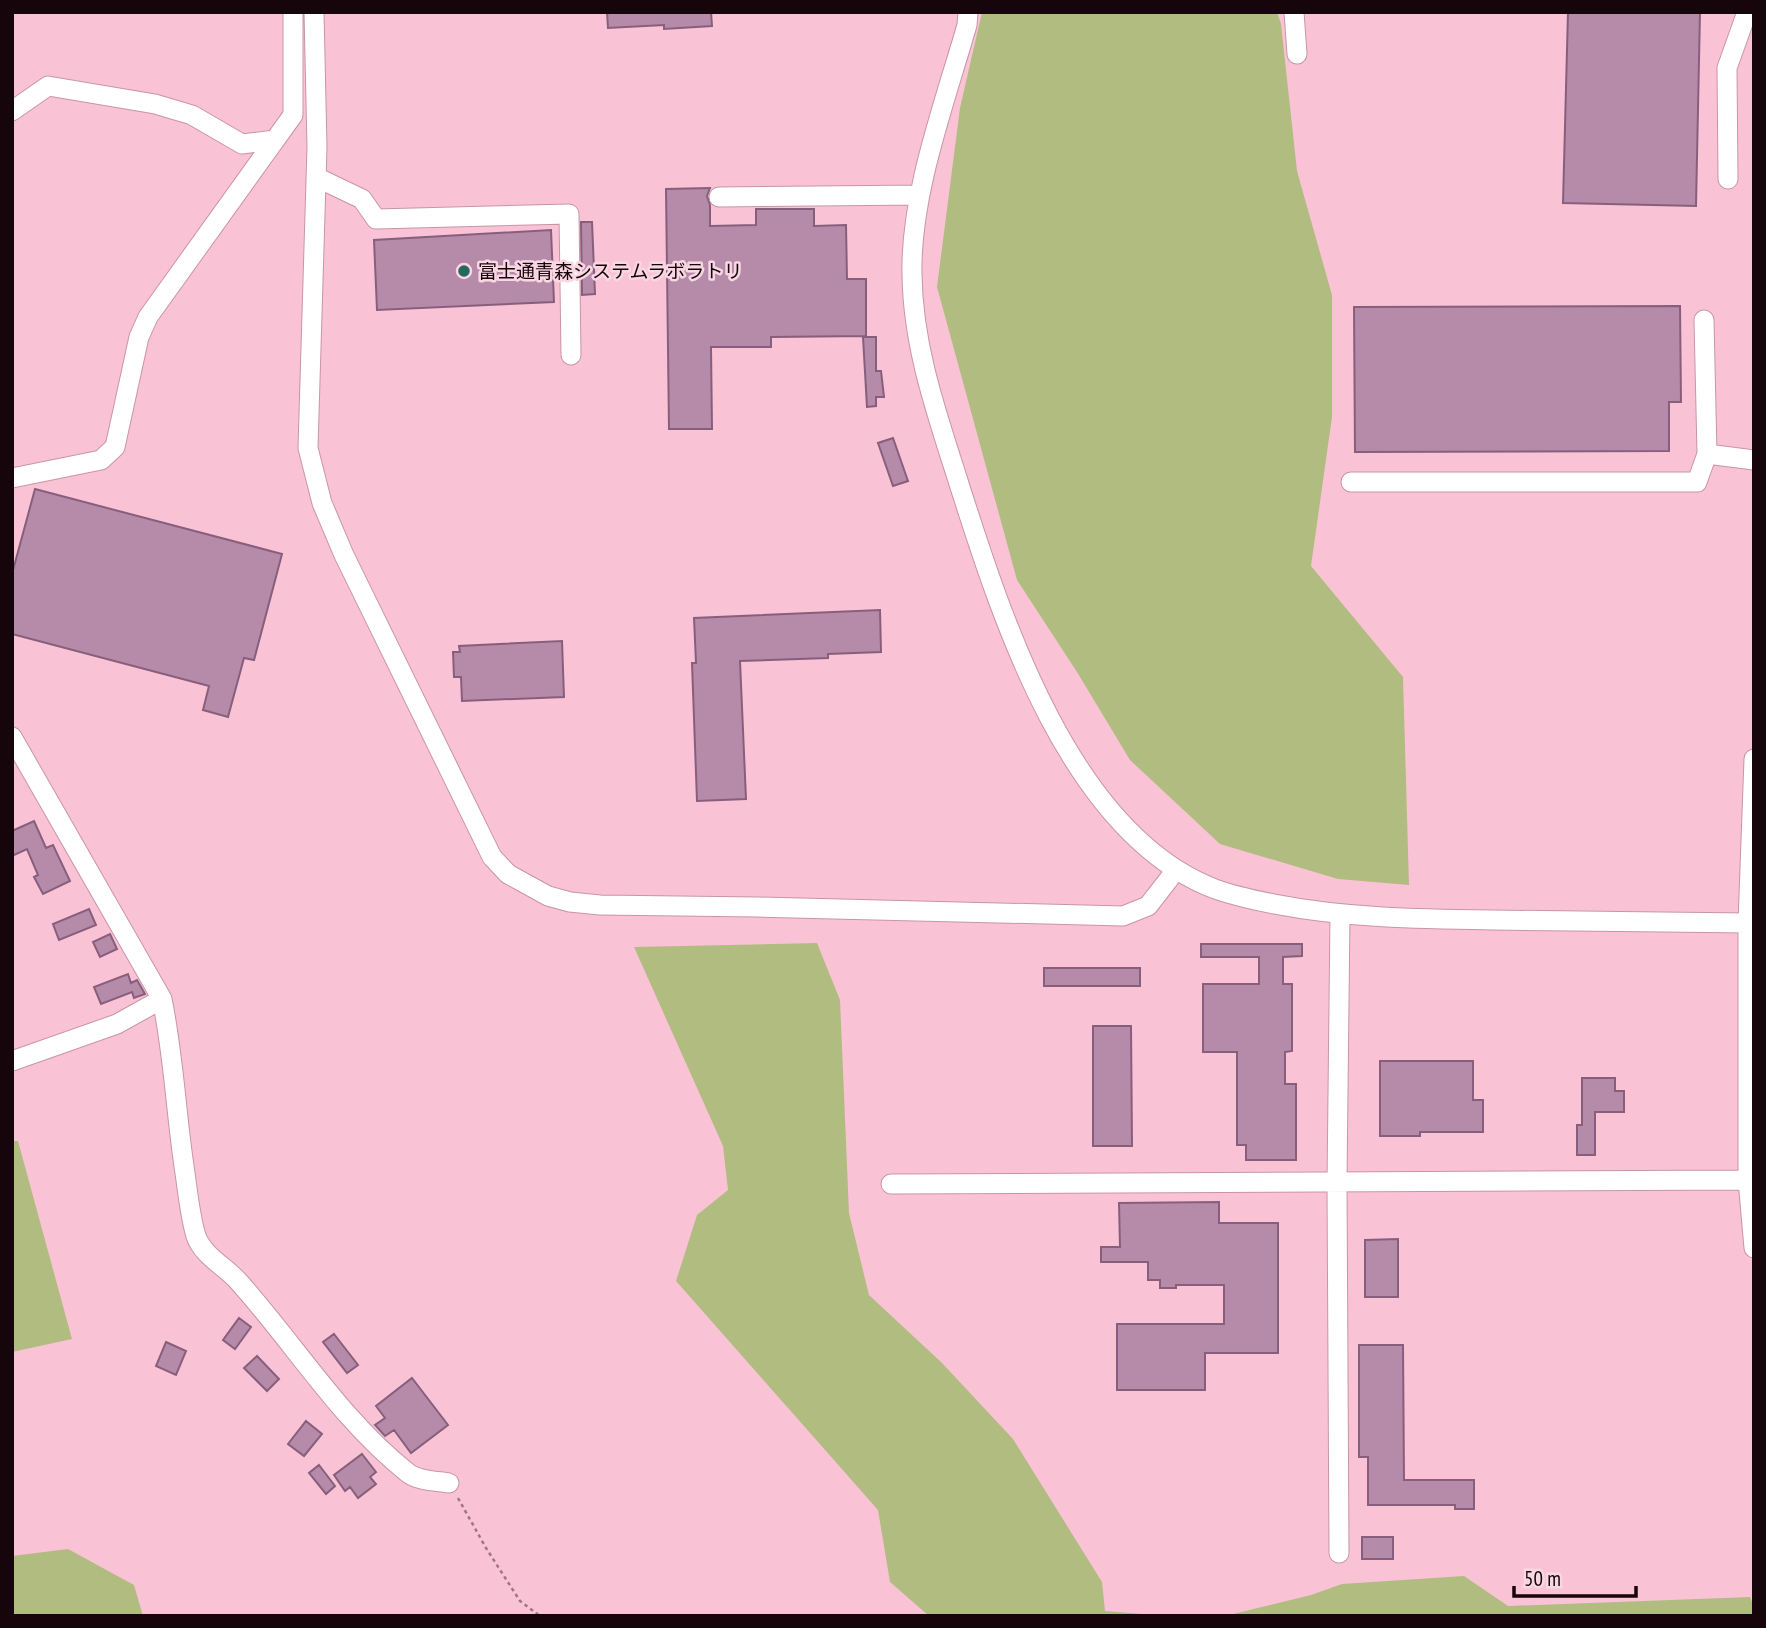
<svg xmlns="http://www.w3.org/2000/svg" width="1766" height="1628" font-family="'PT Sans Narrow','Noto Sans JP',sans-serif">
<style>
.green{fill:#b1bc81}
.building{fill:#b68ba9;stroke:#875f7c;stroke-width:2}
.lines{fill:none;stroke-linecap:round;stroke-linejoin:round}
.minor-casing{stroke:#c995a6;stroke-width:21}
.path{stroke:#9f7784;stroke-width:2.5;stroke-dasharray:3.5 3.5;stroke-linecap:butt}
.minor{stroke:#fff;stroke-width:19}
.poi-dot{fill:#24695b;stroke:#f9d7e2;stroke-width:2.5}
.labels{text-anchor:middle;dominant-baseline:central;stroke-width:5;stroke-linejoin:round;paint-order:stroke}
.poi-label{font-size:19px;fill:#16050b;stroke:#f9d7e2;text-anchor:start}
</style>
<rect width="100%" height="100%" fill="#fac3d5"/>
<path class="green" d="M982,12H1277L1281,24L1297,171L1332,295V417L1311,566L1403,677L1409,885L1338,879L1220,844L1130,760L1077,672L1017,580L937,287L960,108Z
M817,943L840,1000L849,1213L869,1295L942,1363L1013,1439L1102,1582L1105,1611L1168,1616H929L890,1582L878,1510L676,1281L697,1215L728,1190L723,1146L634,947Z
M12,1141H18L72,1339L12,1352Z
M68,1549L134,1585L143,1616H12V1556Z
M1464,1576L1508,1606L1750,1597L1754,1607V1616H1225L1311,1595L1342,1584Z"/>
<path class="building" d="M607,12H711L712,26L664,29V25L608,28Z
M1568,12H1700L1696,206L1563,203Z
M710,188L707,196L710,205V226L756,225V209H814V226L846,225L847,279H866V336L771,337V347H711L712,429H669L666,189Z
M581,222H592L595,294L582,295Z
M551,230L554,302L377,310L374,240Z
M1680,306L1681,402H1669V451L1355,452L1354,307Z
M863,337H876V371H881L884,397H876V406L867,407Z
M893,438L908,481L893,486L878,443Z
M35,489L282,554L254,660L244,658L228,717L203,710L209,686L12,634V574Z
M880,610L881,652L828,654V658L740,661L746,799L697,801L692,663H696L694,618Z
M562,641L564,697L462,701L461,677H454L453,652H460L459,646Z
M34,821L46,848L53,845L70,881L43,894L34,877L38,875L27,849L12,856V831Z
M89,909L96,925L59,940L53,924Z
M110,934L117,949L100,957L93,942Z
M1201,944H1302V956L1283,957V984H1292V1051L1285,1052V1084H1296V1160H1246V1145H1237V1052H1203V984H1259V957H1201Z
M1044,968H1140V986H1044Z
M128,974L131,983L137,980L145,994L134,998L132,992L101,1004L94,987Z
M1093,1026H1131L1132,1146H1093Z
M1380,1061H1473V1100H1483V1132H1420V1136H1380Z
M1582,1078H1615V1091H1624V1112H1595V1155H1577V1125H1582Z
M1219,1202V1223H1278V1353H1205V1390H1117V1324H1224V1285H1176V1288H1160V1280H1148V1262H1101V1247H1120L1119,1203Z
M1398,1239V1297H1365V1240Z
M239,1318L251,1327L235,1349L223,1340Z
M334,1334L358,1365L347,1373L323,1342Z
M166,1342L186,1351L176,1375L156,1366Z
M1359,1345H1403L1404,1480H1474V1509H1455V1505H1368V1457H1359Z
M257,1356L279,1379L267,1391L244,1368Z
M412,1378L448,1425L411,1453L394,1430L385,1436L375,1425L385,1418L376,1406Z
M306,1421L322,1434L304,1456L288,1444Z
M362,1454L376,1472L370,1477L376,1484L358,1498L350,1487L345,1491L334,1475Z
M319,1465L335,1486L326,1494L309,1473Z
M1362,1537H1393V1559H1362Z"/>
<g class="lines">
<defs>
<path id="minor" d="M314,12L317,147L308,448L322,503L344,555L492,857L508,874L548,896L570,902L600,905L757,907L1123,916L1148,906L1176,870
M968,12L967,25C945,102 910,195 912,275C913,349 938,417 960,487C1003,622 1071,834 1215,889C1234,896 1254,900 1274,904C1346,918 1418,919 1492,920C1577,921 1663,922 1748,923
M1294,12L1297,54
M12,111L48,86L155,104L192,115L242,144L275,140L293,115V12
M316,177L362,199L376,219L569,214L571,355
M1728,179L1727,68L1747,12
M719,197L920,195
M1707,454L1754,460
M12,478L101,460L115,447L139,337L148,317L275,140
M1351,482H1697L1707,454L1704,320
M12,737L162,999C174,1057 176,1115 185,1173C188,1194 190,1216 196,1236C203,1256 226,1267 239,1282C296,1346 341,1420 408,1473C418,1481 437,1481 449,1483
M1754,759L1748,923V1180L1754,1248
M12,1061L117,1024L162,999
M891,1184L1748,1180
M1339,1553L1337,1183L1340,914"/>
</defs>
<use href="#minor" class="minor-casing"/>
<path class="path" d="M458,1498L486,1548L520,1601L540,1616"/>
<use href="#minor" class="minor"/>
</g>
<circle class="poi-dot" cx="464" cy="271" r="7"/>
<g class="labels">
<g class="poi-label">
<text x="478" y="271">富士通青森システムラボラトリ</text>
</g>
</g>
<rect width="1766" height="1628" fill="none" stroke="#16050b" stroke-width="28"/>
<path d="M1514 1586v10h122v-10" fill="none" stroke="#16050b" stroke-width="3.5"/>
<text x="1524" y="1586" font-size="21" fill="#16050b" stroke="#f9d7e2" stroke-width="5" paint-order="stroke">50 m</text>
</svg>
